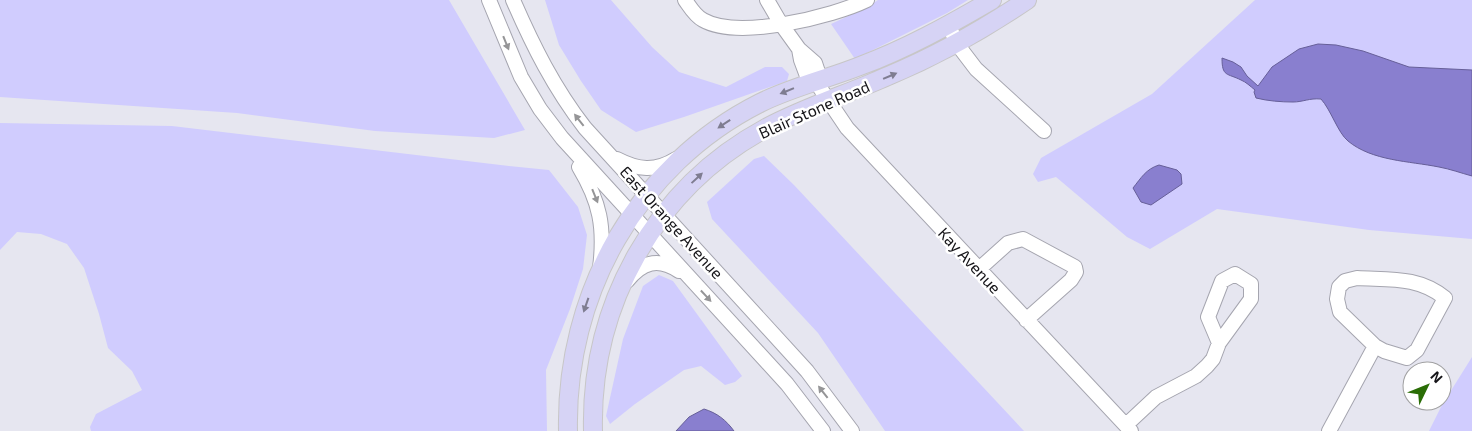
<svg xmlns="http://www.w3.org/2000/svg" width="1472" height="431" font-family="'Exo 2',sans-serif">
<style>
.green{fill:#d0ccfe}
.water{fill:#897fcf;stroke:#665f98}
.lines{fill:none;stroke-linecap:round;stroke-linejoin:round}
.minor-casing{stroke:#a5a5af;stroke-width:16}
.major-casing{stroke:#c7c6c7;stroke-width:20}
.minor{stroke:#fff;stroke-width:14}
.major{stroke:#d6d3f5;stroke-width:18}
.oneway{fill:#959597}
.oneway2{fill:#7f7d91}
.labels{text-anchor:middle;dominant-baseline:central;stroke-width:5;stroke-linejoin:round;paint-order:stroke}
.street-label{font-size:16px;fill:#141317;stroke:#fff}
</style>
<rect width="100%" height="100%" fill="#e6e6f0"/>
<path class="green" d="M0,0H449L525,130L494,138L375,131L237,113L0,97Z
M545,0H611L652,47L679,72L726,87L765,67H782L789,74L787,81L684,117L636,132L601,110L581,81L559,45Z
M878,0H968L947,13L855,59L831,24L868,7Z
M1255,0H1472V239L1369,230L1217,209L1150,249L1127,237L1056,177L1038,182L1033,174L1041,158L1152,94Z
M0,123L172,126L509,166L549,170L578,207L587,235L583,269L570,309L546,370L547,431H91L90,427L96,414L142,390L132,371L108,348L99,314L84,268L67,244L41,234L17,232L0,250Z
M764,156L794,185L1024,431H885L818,333L712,219L707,202L754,159Z
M659,275L673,281L742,376L735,382L725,385L701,366L684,370L635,404L610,424L606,416L623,339L643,286Z
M1472,357V431H1429L1442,405Z"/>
<path class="water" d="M1318,44L1336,45L1363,51L1409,67L1472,70V176C1461,173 1450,169 1439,167C1409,161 1372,161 1348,141C1338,133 1331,110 1321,99C1309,98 1303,102 1293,102C1281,102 1268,101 1256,98L1254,92L1255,90C1250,86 1246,82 1241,80C1227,73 1222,77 1222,58L1233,62L1241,67L1247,76L1258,86L1272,67L1299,49Z
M1159,165L1177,170L1181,174L1182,184L1151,205L1141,202L1133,188C1141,178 1146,169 1159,165Z
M704,409C717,413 726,420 734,431H676L689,417Z"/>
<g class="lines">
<defs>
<path id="minor" d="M489,0L521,77L540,109L562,138L787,384L823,431
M513,0C533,46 554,88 585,128L807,371L852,431
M685,0C690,7 695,16 703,20C738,40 832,17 867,0
M767,0L781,24L799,49L815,63L819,75L816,82
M948,25L960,48L976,69L1044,131
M799,49L801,60L807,76L816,82L847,128L1131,431
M617,159C638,170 655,172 676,159
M579,167C600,202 605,227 600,268
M979,269L1008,243L1023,239L1075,267L1076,272L1071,280L1026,320
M1357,278C1389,280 1418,276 1445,298L1417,350L1407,358L1384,351L1375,346L1340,312L1337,299L1339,287L1345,281Z
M627,281C642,262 658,257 679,271
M1126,425L1156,397L1196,376L1207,366L1213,359L1219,343L1251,299V284L1235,274L1222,281L1208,317L1219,343
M1329,431L1375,346"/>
<path id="major" d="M568,431C565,294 637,165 760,103C792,87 827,79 860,66C906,49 949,25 992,0
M593,431C590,305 655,188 766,128C805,107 848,94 888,76C936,56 984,29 1027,0"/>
</defs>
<use href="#minor" class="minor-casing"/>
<use href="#major" class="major-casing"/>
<use href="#minor" class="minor"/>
<use href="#major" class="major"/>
</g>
<defs><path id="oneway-solid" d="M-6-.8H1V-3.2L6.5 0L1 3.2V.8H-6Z" transform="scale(1.25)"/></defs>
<g class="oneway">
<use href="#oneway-solid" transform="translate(506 43) rotate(68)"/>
<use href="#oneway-solid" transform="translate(579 120) rotate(-128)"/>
<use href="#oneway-solid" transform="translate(595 196) rotate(68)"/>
<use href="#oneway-solid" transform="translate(706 296) rotate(47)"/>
<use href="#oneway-solid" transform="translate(823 392) rotate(-128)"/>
</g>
<g class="oneway2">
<use href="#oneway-solid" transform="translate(890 76) rotate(-23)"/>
<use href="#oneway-solid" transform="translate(787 91) rotate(158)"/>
<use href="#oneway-solid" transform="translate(724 124) rotate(146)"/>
<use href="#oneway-solid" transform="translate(697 178) rotate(-43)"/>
<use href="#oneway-solid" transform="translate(586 305) rotate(109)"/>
</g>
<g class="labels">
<g class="street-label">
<text transform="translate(814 109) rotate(-24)">Blair Stone Road</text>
<text transform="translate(672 222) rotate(48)">East Orange Avenue</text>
<text transform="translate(970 260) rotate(47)">Kay Avenue</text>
</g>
</g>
<g transform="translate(1427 386) rotate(47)"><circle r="24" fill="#ffffff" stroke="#a1a1a2"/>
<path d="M0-4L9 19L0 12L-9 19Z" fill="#2a6d06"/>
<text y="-8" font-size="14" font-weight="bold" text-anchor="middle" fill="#141317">N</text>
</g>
</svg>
